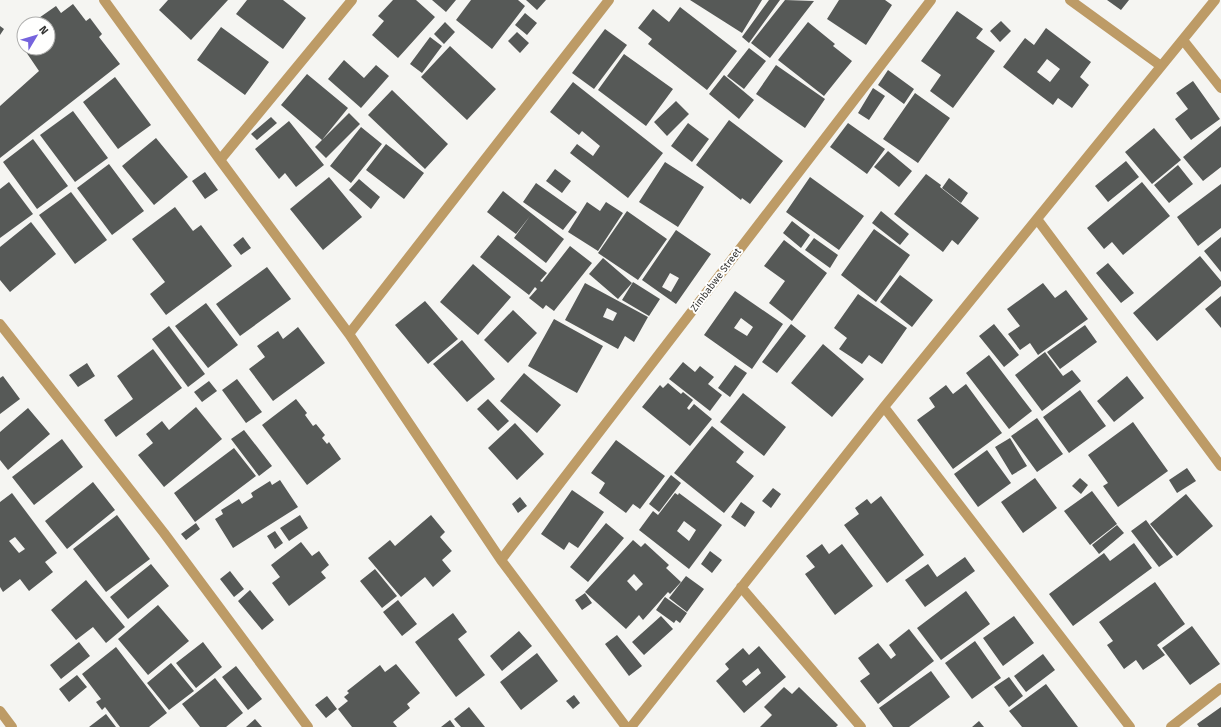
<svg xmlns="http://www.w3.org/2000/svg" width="1221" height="727" font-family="'Fira Sans',sans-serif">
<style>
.building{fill:#565957;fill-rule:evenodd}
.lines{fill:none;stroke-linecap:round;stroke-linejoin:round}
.minor{stroke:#bd9b66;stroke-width:10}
.labels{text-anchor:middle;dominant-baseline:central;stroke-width:4;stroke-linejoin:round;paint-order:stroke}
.street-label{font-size:10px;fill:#343433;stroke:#fffffe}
</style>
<rect width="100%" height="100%" fill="#f5f5f2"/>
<path class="building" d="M168,0H228L191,40L159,10Z
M247,0H283L306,18L283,49L236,14Z
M393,0H416L435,17L398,58L372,35L384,21L378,16Z
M432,0H456L446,12Z
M471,0H518L525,6L492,49L456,20Z
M526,0H546L537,10Z
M690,0H762L742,33Z
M769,0H780L749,43L742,37Z
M785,0L814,1L770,58L751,43Z
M839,0H885L892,5L866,45L827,19Z
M1107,0H1129L1121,10Z
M73,4L86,21L90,18L102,34L99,37L120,64L0,158V106L39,71L20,43L24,40V48H48V24H40L36,20L56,6L61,13Z
M680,7L737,51L707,90L648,44L652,39L638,28L653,9L669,22Z
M957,11L983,29L976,38L995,51L953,108L930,91L941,75L921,61Z
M525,13L537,23L527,35L515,25Z
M1001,21L1011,31L1000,42L990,31Z
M445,22L455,32L444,44L434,34Z
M808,22L835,44L833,46L852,61L824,96L778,60Z
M0,26L4,29L0,35Z
M221,27L269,62L245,95L197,60Z
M1046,28L1091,62L1080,77L1089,85L1072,108L1058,98L1053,105L1003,67L1025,38L1034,45ZM1047,59L1060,69L1050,82L1037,72Z
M605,29L627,45L594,89L572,73Z
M517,32L529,43L520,53L508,41Z
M430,37L442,46L422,73L410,64Z
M450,46L496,89L467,120L421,77Z
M749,48L766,61L744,89L727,76Z
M624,54L673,89L646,126L598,90Z
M344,60L364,78L376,65L389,76L361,108L328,79Z
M776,65L825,99L805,128L756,94Z
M888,70L914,89L904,104L878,85Z
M307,74L348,108L322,140L281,105Z
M724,75L754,100L739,119L709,94Z
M115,77L151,125L118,149L83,102Z
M1193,81L1220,119L1191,140L1175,119L1188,109L1176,93Z
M573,82L663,153L628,198L570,153L577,144L593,156L600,146L582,131L579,135L550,112Z
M873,88L885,96L869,120L858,113Z
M392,90L448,144L425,169L368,115Z
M915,93L950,118L918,163L883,139Z
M676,101L689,114L667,136L654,122Z
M73,111L108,158L75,182L40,135Z
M349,113L360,124L326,158L315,147Z
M271,117L277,123L257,140L251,134Z
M729,120L783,161L750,204L742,198L741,200L696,165Z
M289,121L324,165L296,187L285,173L279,179L255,149Z
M688,123L709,139L692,162L671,146Z
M848,123L885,149L867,174L830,147Z
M1221,126V167L1203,181L1183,157Z
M361,127L382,144L351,183L330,166Z
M1154,128L1181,160L1152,184L1125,152Z
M156,138L188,177L154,205L122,166Z
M33,139L68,186L37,209L3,162Z
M386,144L424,173L404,199L366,170Z
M888,151L912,171L899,187L874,167Z
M1126,161L1139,177L1108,202L1095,186Z
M665,162L704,187L678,227L639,202Z
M109,164L144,211L112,235L77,188Z
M1178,165L1193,184L1169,203L1154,185Z
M555,169L571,181L562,193L546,181Z
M205,172L218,190L205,199L192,181Z
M926,174L941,185L940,187L979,218L958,245L952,240L943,252L894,214Z
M329,177L362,217L323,250L290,209Z
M810,177L864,216L839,250L786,212Z
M949,178L968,193L961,203L942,188Z
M359,179L380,197L371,209L349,190Z
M9,182L33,214L0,238V189Z
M1142,182L1170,216L1123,255L1112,242L1104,249L1087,228Z
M536,183L577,212L563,230L523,202Z
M1221,184V228L1198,246L1177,217Z
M503,191L564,239L546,263L514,238L530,216L516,234L487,212Z
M71,192L107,240L75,264L39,215Z
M587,202L600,211L606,202L623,213L598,251L568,232Z
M175,207L193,231L201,225L232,266L166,315L150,294L165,282L132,239Z
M627,211L667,239L638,280L598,253Z
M881,211L909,234L900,245L872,223Z
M792,221L810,235L801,248L783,233Z
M31,222L56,254L10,292L0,280V247Z
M874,229L910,255L876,302L841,275Z
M676,230L711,254L676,304L642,280ZM670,273L679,278L671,292L662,287Z
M498,235L547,273L540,281L542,282L570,246L592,263L554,311L546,305L543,309L529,298L537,289L535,287L529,295L480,257Z
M243,237L251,248L241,255L233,245Z
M1221,237V272L1204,251Z
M814,238L838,255L830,268L805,250Z
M784,240L827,273L792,321L769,303L785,281L764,266Z
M1200,256L1221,281V286L1157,341L1133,313Z
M603,258L632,283L618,299L589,274Z
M1108,263L1134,293L1121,303L1096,273Z
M473,264L511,297L478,335L440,302Z
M267,267L291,299L240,336L216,304Z
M900,275L933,300L912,327L880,302Z
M633,282L660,299L649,316L622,300Z
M585,283L648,317L634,342L625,336L618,349L565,320ZM607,308L617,313L613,321L603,317Z
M1043,283L1055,298L1066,290L1088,319L1038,355L1030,343L1020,350L1008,334L1020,326L1007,309Z
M735,291L783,324L752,369L704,335ZM741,318L753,327L747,336L734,328Z
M858,294L907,328L882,364L869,355L862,364L839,349L847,338L834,328Z
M1221,296V328L1205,309Z
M425,301L458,339L428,364L395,325Z
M206,303L238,345L208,368L175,326Z
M513,310L537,333L508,363L484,340Z
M554,319L603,346L577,393L528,366Z
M791,324L806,336L777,373L762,362Z
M994,324L1019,355L1004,367L979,336Z
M1085,325L1097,342L1060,369L1047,352Z
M169,326L205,374L188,387L152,339Z
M298,327L325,363L273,401L249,369L265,357L257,346L278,331L283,339Z
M462,340L495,379L467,402L433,364Z
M823,344L864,379L832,417L791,383Z
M153,349L182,388L116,437L104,420L133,399L117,376Z
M1045,352L1063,376L1072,370L1081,381L1042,411L1015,375Z
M989,355L1032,411L1009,429L966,373Z
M683,362L695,372L700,366L714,377L708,384L722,395L710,411L669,379Z
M87,363L95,376L78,387L69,375Z
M735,365L747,373L730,397L718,388Z
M524,373L561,405L537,433L500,401Z
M3,376L20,399L0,414V378Z
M1127,376L1144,398L1114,422L1097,401Z
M237,379L262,412L246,423L222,390Z
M209,381L217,391L202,402L194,392Z
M668,383L681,394L683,392L693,400L687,408L689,410L694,404L712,419L690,446L642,407L660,385L663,388Z
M966,384L1002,433L953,469L917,420L935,407L929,398L946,385L953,394Z
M1080,390L1106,426L1069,453L1043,417Z
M743,393L786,427L764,456L720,422Z
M296,399L307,413L305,415L313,426L316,424L325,435L322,438L327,444L329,442L341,459L307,485L262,425Z
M488,399L509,421L498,431L477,409Z
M196,407L222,439L164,487L138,455L153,443L146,434L162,421L169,430Z
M28,408L50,434L8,470L0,460V432Z
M1037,418L1063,454L1037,472L1011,436Z
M1133,422L1168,471L1118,507L1103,486L1108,483L1088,455Z
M515,423L544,454L517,480L488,448Z
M712,426L744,452L736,462L754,476L724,513L674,473Z
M244,430L272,466L259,476L231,439Z
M1010,438L1027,466L1012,475L995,447Z
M62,439L83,467L34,505L12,477Z
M616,440L665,476L640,509L633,504L626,513L599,493L605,483L591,473Z
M234,448L256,476L195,522L174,493Z
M987,450L1011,483L978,507L954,474Z
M1187,468L1196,481L1177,493L1169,480Z
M671,475L681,483L659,512L649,504Z
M1035,478L1057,508L1023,533L1001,502Z
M1080,478L1088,485L1081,494L1072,486Z
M280,480L298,507L233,548L215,519L223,514L221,510L239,499L242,504L253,497L251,493L270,481L272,485Z
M93,482L115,510L67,549L45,521Z
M773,488L781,494L771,508L762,501Z
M572,490L604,512L578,548L569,542L564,550L541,534Z
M1092,491L1117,524L1090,545L1064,511Z
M12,493L57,553L45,562L53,572L29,591L20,579L3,592L0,587V502ZM15,537L25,549L19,553L9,541Z
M675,493L678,495L679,493L722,525L689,569L639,530L653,511L658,515ZM684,521L696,530L689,541L677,531Z
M1186,494L1213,526L1177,556L1150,524Z
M881,496L924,555L887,583L844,525L859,514L855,508L867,499L871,504Z
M520,497L527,506L518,513L512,504Z
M741,502L755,512L745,527L731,517Z
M117,515L150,559L106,592L73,549Z
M300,515L308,528L289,541L280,528Z
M431,515L445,532L440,537L452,551L442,560L451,571L433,587L425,577L401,597L368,558L390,540L395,546Z
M1146,520L1173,557L1159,567L1131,531Z
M196,523L200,529L186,540L181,534Z
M606,523L624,538L588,582L570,567Z
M1117,525L1124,533L1099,554L1092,545Z
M275,531L283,543L275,549L267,536Z
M633,540L641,547L645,543L669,565L666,568L681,582L670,594L668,592L643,620L639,615L626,629L585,592ZM634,574L643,584L636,591L627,581Z
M301,542L312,556L319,551L329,565L321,572L326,578L289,606L272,583L280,577L271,565Z
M1134,543L1152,568L1073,626L1049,594L1104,553L1110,561Z
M822,544L829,554L842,544L873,586L835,615L805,574L815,567L806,556Z
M710,551L722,560L712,573L701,564Z
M965,557L975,571L925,607L905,580L928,564L937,577Z
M151,564L169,586L128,619L110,597Z
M375,569L397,596L382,608L360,581Z
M230,571L244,589L234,597L220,579Z
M686,576L704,589L687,612L669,598Z
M86,580L125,627L106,643L93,627L76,640L51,610Z
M1155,582L1185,624L1157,645L1165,655L1143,670L1136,660L1124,669L1107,645L1113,641L1099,622Z
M250,590L274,620L262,630L238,601Z
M966,591L990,624L941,660L917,628Z
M585,593L592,603L582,610L575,600Z
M665,597L687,613L680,623L676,620L674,623L656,610Z
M398,600L417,624L402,636L383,612Z
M158,605L189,641L148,675L118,639Z
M453,613L467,632L458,639L485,675L456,697L415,642Z
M661,616L673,629L644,655L632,642Z
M1014,616L1034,643L1003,666L983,638Z
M1192,626L1220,664L1190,685L1162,648Z
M909,629L934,661L878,704L860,681L870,674L858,658L878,643L891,659L896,655L889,645Z
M519,631L532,646L502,671L490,656Z
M617,635L642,666L629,676L605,644Z
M975,641L1001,678L972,699L945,663Z
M79,642L90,656L61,679L50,665Z
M203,642L222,667L196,688L176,663Z
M759,646L786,677L744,713L716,681L729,669L725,664L743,648L749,655ZM758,668L761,673L746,686L742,681Z
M116,647L167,713L149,727H120L105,707L102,710L96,702L101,699L82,674Z
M537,653L558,681L521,710L500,682Z
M1043,654L1055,670L1026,692L1014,676Z
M171,663L194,691L169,710L147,683Z
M396,664L420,693L407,704L410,708L393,722L397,727H352L338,709L348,701L344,697L349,693L347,691L380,665L385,672Z
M236,666L262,699L248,710L222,677Z
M931,671L950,697L909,727H893L879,708Z
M77,675L87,687L69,702L59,689Z
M1009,677L1023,696L1009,707L994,687Z
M215,678L243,713L226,727H200L182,704Z
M1046,684L1078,727H1022L1009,711Z
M784,687L792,694L799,687L838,725L836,727H760L772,715L764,707Z
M574,695L580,703L573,709L566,701Z
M327,696L337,709L326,718L315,705Z
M469,707L485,727H461L454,719Z
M1221,707V727H1199L1197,724Z
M106,714L116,727H89Z
M255,719L262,727H246Z
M450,720L455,727H441Z
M979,721L984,727H972Z"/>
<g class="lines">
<path class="minor" d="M104,0L220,160L349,334L501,560L626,727
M1070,0L1161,66
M1183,40L1221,88
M220,160L352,0
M1037,219L1221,466
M0,324L164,533L308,727
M349,334L609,0
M884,407L1130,727
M501,560L931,0
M741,587L861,727
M0,711L12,727
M631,727L884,407L1215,0
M1171,727L1221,688"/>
</g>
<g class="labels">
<g class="street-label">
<text transform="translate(716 280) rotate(-53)">Zimbabwe Street</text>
</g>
</g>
<g transform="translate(36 36) rotate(52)"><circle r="19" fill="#fffffe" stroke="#aeaead"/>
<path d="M0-3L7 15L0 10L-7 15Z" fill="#7563dd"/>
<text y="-6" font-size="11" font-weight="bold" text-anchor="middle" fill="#343433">N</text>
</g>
</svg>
